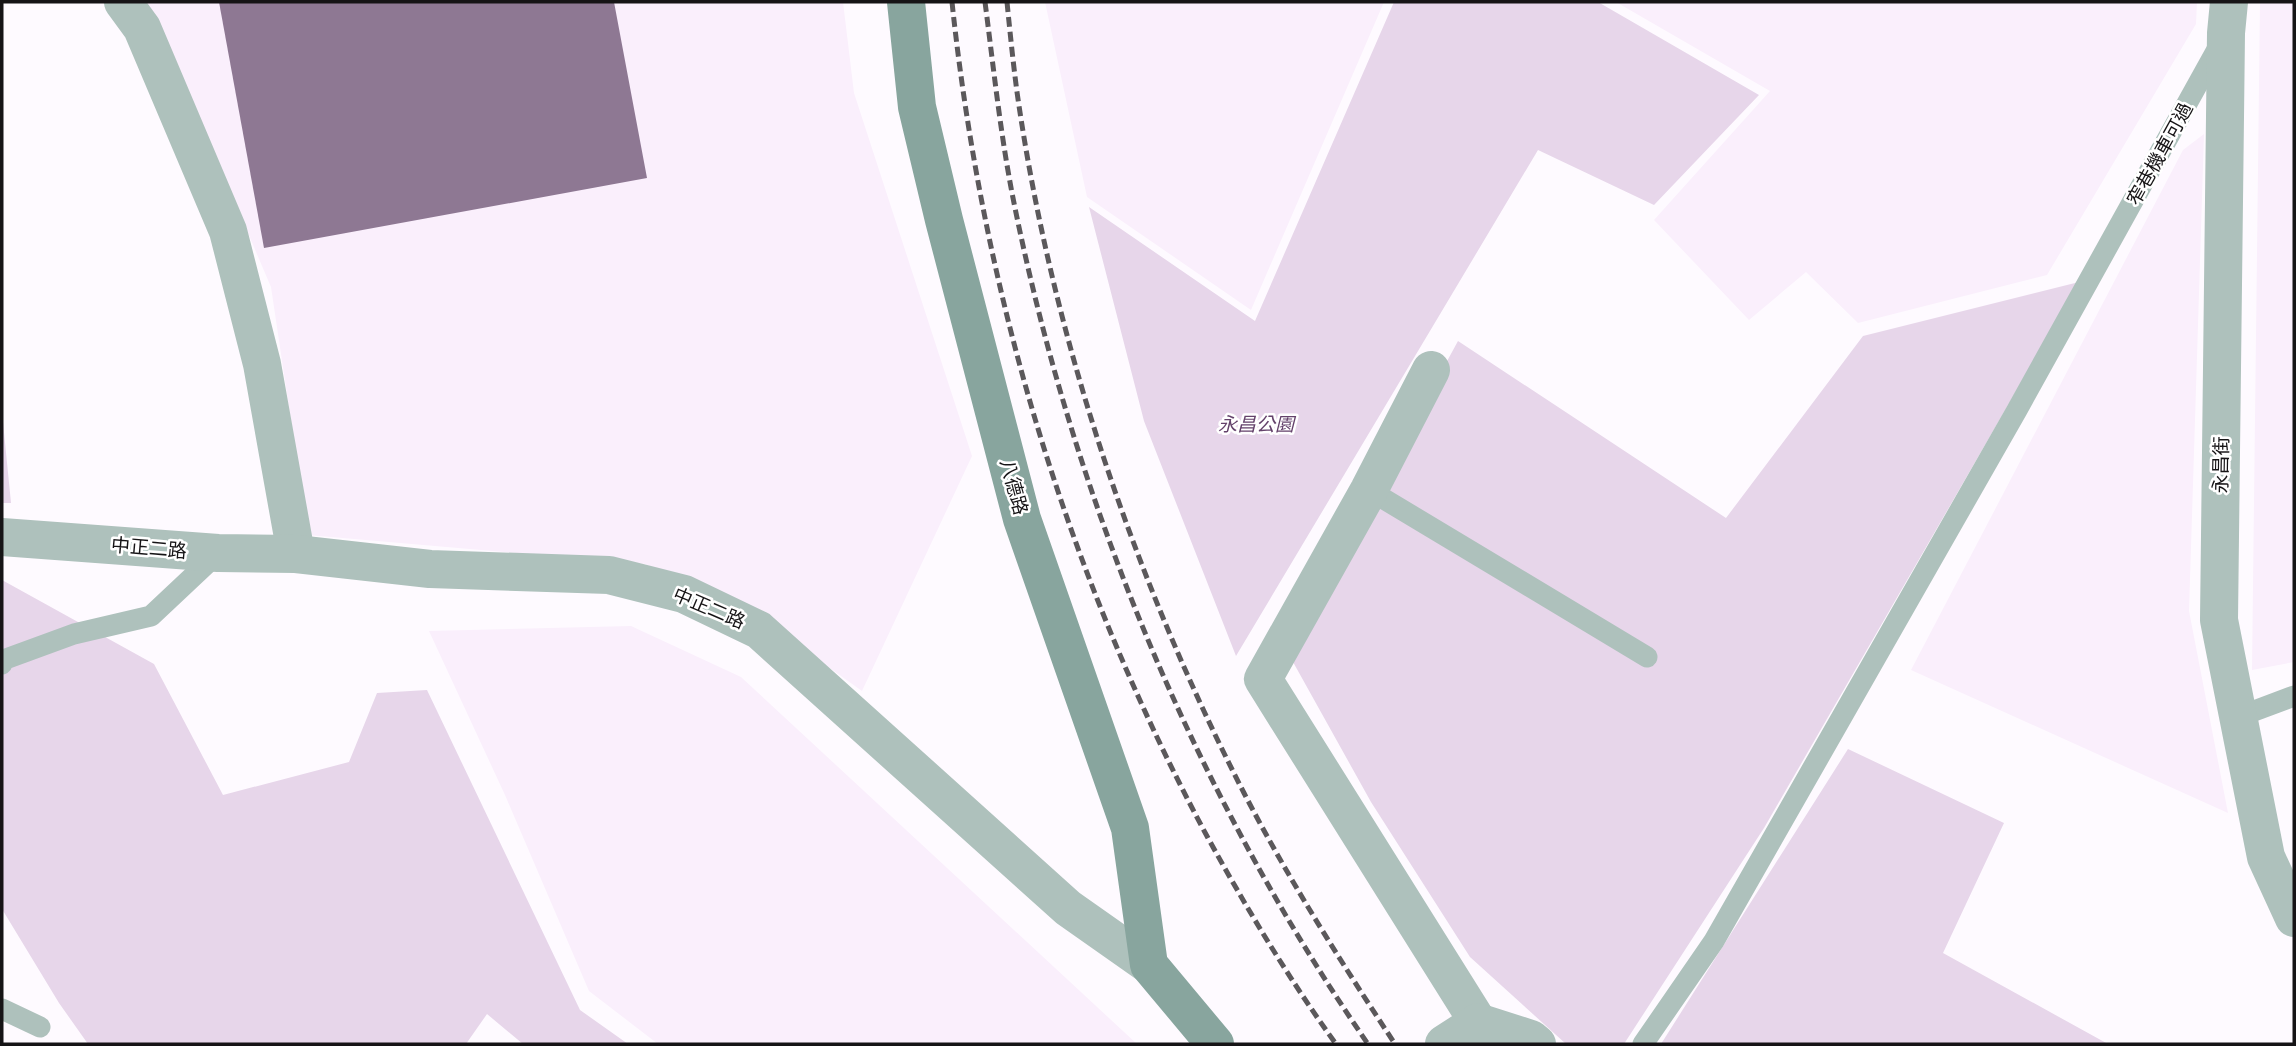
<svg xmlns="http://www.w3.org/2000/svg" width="2296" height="1046" font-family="'Crimson Pro','Noto Sans TC',serif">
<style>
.built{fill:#faeffc}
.green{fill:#e7d6ea}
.building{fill:#8e7893}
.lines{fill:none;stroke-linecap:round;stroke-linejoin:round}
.service{stroke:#aec1bc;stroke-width:21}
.minor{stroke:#aec1bc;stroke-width:38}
.tertiary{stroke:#aec1bc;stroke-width:38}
.secondary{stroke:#88a59e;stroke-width:38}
.rail{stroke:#5b585b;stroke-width:5;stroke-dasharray:10 5;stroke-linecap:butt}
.labels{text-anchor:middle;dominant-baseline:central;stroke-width:5;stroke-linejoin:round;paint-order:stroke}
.street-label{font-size:19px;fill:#161416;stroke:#fff}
.park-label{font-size:19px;font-style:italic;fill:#64426b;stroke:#fff}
</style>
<rect width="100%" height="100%" fill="#fefaff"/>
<path class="built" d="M129,2H843L854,93L972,456L862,691L751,612L645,564L308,535L271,287L201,123Z
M1045,2H1384L1251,310L1087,197Z
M1616,2H2197L2196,24L2047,275L1858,323L1806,272L1749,320L1654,220L1770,91Z
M2260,2H2294V662L2252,670Z
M2204,134L2189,611L2228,813L1911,670L2183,150Z
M631,626L741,677L1137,1044H658L589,991L505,795L429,631Z"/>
<path class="green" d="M1394,2H1598L1759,95L1654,205L1538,150L1236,656L1144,421L1089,207L1255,321Z
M2079,282L1764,828L1624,1044H1566L1470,957L1371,802L1288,653L1458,341L1726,518L1863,336Z
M2,412L11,503H2Z
M2,580L154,664L223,795L349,762L377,693L427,690L580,1010L628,1044H523L487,1014L466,1044H88L59,1003L2,909Z
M1848,749L2004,823L1943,953L2108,1044H1661Z"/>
<path class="building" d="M219,2H614L647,178L264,248Z"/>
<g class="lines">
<path class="service" d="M1369,490L1647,657
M2,664L3,660L74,634L151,616L218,553
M2238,717L2294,696
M2,1009L40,1027
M1643,1044L1714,941L2017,410L2220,44"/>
<path class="minor" d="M123,2L142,28L228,231L262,364L296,554
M2229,2L2226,33L2219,620L2266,857L2294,918
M1431,370L1369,490L1263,679L1478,1022"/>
<path class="tertiary" d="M2,537L218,553L296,554L430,569L609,575L684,594L759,630L1068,908L1149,965
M1444,1044L1478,1022L1531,1039L1537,1044"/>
<path class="secondary" d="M906,2L917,107L944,220L1022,519L1130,828L1149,965L1215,1044"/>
<path class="rail" d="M952,2C983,295 1068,578 1208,838C1247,909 1289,979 1336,1044
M985,2C994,71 1001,140 1015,208C1076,506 1196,795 1368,1044
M1007,2C1010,32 1013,62 1017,92C1051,332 1133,577 1244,793C1289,880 1341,962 1395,1044"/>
</g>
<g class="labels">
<g class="street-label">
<text transform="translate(2160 154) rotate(-61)">窄巷機車可過</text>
<text transform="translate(2221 465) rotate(-89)">永昌街</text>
<text transform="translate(1014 487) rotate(75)">八德路</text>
<text transform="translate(149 548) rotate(5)">中正二路</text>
<text transform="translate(709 608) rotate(23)">中正二路</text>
</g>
<g class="park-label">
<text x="1256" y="424">永昌公園</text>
</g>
</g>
<rect width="2296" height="1046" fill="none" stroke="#161416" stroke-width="7"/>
</svg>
